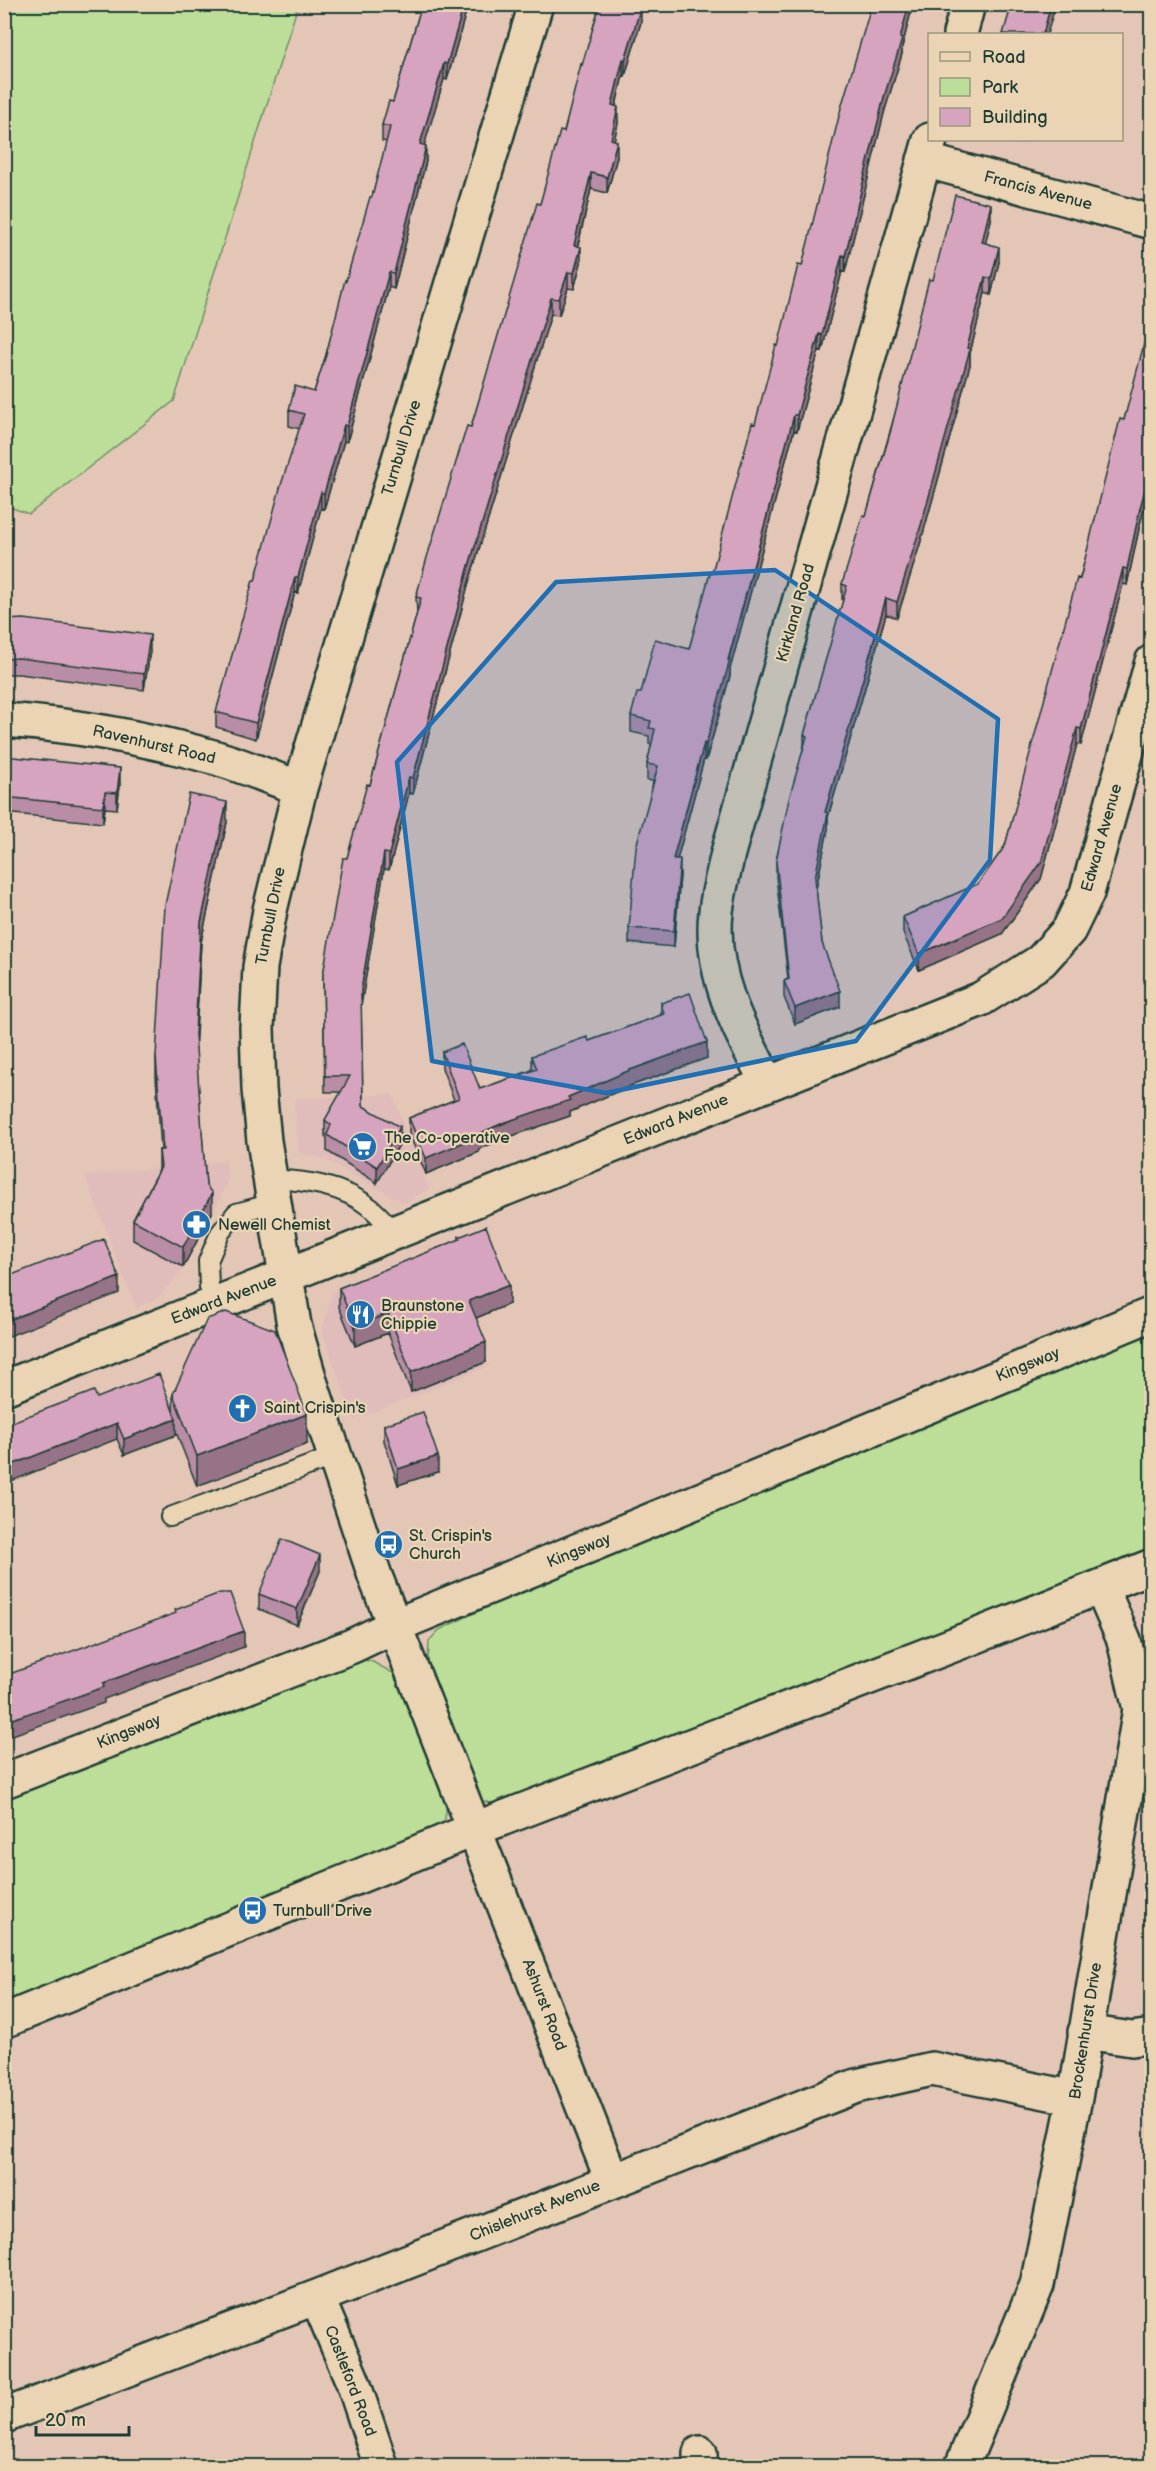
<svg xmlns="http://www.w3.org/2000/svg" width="1156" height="2471" font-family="'Balsamiq Sans',sans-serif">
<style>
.built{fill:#e0bcba}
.green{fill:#bcde98;stroke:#6e8e66;stroke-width:1.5}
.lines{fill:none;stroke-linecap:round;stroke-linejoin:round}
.service-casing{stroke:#1f3d34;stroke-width:22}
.minor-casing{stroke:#1f3d34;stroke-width:38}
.service{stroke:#ead4b3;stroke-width:18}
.minor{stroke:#ead4b3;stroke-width:33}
.wall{fill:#b98da5;stroke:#1f3d34;stroke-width:1.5}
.shaded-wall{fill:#967386;stroke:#1f3d34;stroke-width:1.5}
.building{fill:#d7a4c0;stroke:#1f3d34;stroke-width:1.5}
.marked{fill:#1f6fb2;fill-opacity:0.2;stroke:#1f6fb2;stroke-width:4.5;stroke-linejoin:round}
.labels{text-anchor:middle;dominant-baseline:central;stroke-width:4.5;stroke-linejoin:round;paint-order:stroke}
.street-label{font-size:16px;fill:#1f3d34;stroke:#ead4b3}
.poi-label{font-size:16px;fill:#1f3d34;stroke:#ead4b3;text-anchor:start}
</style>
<rect width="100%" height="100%" fill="#e4c6b7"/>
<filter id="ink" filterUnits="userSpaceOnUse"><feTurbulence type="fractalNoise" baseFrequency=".0167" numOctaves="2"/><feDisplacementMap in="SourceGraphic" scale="12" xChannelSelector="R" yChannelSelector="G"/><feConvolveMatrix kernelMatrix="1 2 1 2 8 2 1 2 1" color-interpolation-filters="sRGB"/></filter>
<g filter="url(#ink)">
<path class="built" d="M392,1094L429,1189L405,1203L325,1160L299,1152L294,1099Z
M226,1161L228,1178L213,1214L185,1268L158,1298L136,1308L85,1176Z
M439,1246L489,1366L354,1420L322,1331L333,1291Z"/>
<path class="green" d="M4,5H298L174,401L29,514L4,505Z
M1151,1333V1556L503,1806L483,1801L473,1788L428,1663L429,1641L439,1630L491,1605Z
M352,1659L371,1661L393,1673L447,1804L444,1825L5,2006V1796Z"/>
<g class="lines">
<defs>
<path id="service" d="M270,1180C303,1179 344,1186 371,1208C379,1215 387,1224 394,1231
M215,1303L209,1287L208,1261L220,1233L236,1213L273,1203
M170,1517L335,1456"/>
<path id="minor" d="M536,4L300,788L270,910L260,967L257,1028L259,1089L264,1141L294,1325L311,1384L375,1576L612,2180
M960,34L968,4
M924,160L1152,222
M4,720C75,725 145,738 213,757C242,765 271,778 300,788
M768,1084C740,1031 709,974 716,912C718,892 724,872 728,853L930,140
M4,1388L981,999L1041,961L1069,930L1087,893L1152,662
M4,1781L352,1646L394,1626L1152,1314
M4,2021L475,1829L971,1638L1152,1566
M1085,2032L1132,2039L1152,2036
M317,2297L353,2382L381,2466
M4,2416L317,2297L856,2086L932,2069L1075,2098
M700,2453V2466
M962,2466L1037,2285L1075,2098L1140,1709L1124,1640L1101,1587"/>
</defs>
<use href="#service" class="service-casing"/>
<use href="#minor" class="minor-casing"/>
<use href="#service" class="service"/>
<use href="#minor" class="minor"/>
</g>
<path class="wall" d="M422,4H468L447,80L444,79L424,145L426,161L394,289L389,287L347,442L344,441L324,509L321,508L298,593L295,592L256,739L216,727V712L300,429L289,426V410L314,392L326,355L346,281L372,197L387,142L382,141V125L393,102Z
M600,4H638L641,22L625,76L623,75L616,106L618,123L614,140L617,157L607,193L591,189L578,246L581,263L574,289L568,288L559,315L551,314L468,585L413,794L409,793L389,870L384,869L361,1004L363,1106L400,1143L377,1183L327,1151V1138L325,1136V1120L341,1092H325L323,975L347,858L370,785L417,613L416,597L471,427L540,204L564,132Z
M869,4H913L902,47V54L884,113L845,272L842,271L822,351L819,350L797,431L794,430L730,669V676L706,760L704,759L677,859L680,875L674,947L629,943V928L653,781L647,780V764L652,744H649V736L631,732V716L641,693L689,649L712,573L802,266L869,14Z
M1000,140H1031L1015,143Z
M991,220L985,243L999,262L991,295L985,293L970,353V365L921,541L897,618L886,614L828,817V829L816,889L822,943L840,1007L795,1024L784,997V981L788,979L776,877V861L804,745V735L843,601L842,600V584L866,516L933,280Z
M1152,327V480L1140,524L1127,585L1123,584L1081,745L1077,744L1041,879L1002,934L919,970L903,933V917L978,884L1005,846L1124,420Z
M4,620L150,651L144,690L19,674H4Z
M4,756L120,784L117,809L105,808L103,823L4,813Z
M227,822L201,942L195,1043L206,1186L212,1213L183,1267L133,1240V1220L159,1170V1150H161L156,1077V1057Z
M661,1003L707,1058L630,1086L570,1112V1116L503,1139L479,1149V1152L426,1174L409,1134V1118L454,1100L442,1068V1052L480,1089L532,1070V1056L589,1041L661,1015Z
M459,1237L509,1304L476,1318L486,1362L411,1392L388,1333L355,1346L339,1307V1288L459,1240Z
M173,1394L307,1444L197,1486L176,1432V1435L124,1455L117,1439L97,1398L173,1411Z
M384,1425L438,1472L398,1485L384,1441Z
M320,1571L297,1625L259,1609V1594Z"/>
<path class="shaded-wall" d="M464,4H468L447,80V64Z
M909,4H913L902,47V54L884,113L845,272V256L884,97Z
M1051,4H1056L1047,34H1043Z
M641,6V22L625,76V60Z
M623,59V75L612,121V105Z
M444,63V79L420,160V144Z
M618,107V123L611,155V139Z
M1015,140H1031L1015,143Z
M617,141V157L607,193V177Z
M426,146V161L394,289V273Z
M591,173V189L574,261V245Z
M991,204V220L982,258V242Z
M581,247V263L574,289V273Z
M999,247V262L991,295V279Z
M842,255V271L822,351V335Z
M389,272V287L347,442V426Z
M568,272V288L559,315V299Z
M985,277V293L970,353V365L921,541L897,618V602L967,348Z
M551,298V314L468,585L413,794V778L468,569Z
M819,334V350L797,431V415Z
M794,415V430L730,669V676L706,760V744Z
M344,425V441L324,509V494Z
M1152,464V480L1140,524L1127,585V569L1140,508Z
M321,492V508L298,593V577Z
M1123,568V584L1081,745V729Z
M295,577V592L256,739V723Z
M886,598V614L828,817V829L815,894V878L825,812Z
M150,635V651L144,690V674Z
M1077,728V744L1041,879L1002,934L919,970V954L1002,918Z
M704,743V759L673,875V859Z
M120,768V784L117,809V793Z
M409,777V793L389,870V854Z
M105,792V808L103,823V807Z
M227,802V822L201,942L195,1055V1035L201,922Z
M384,853V869L361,1006V990Z
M680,859V875L674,947V931Z
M840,991V1007L795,1024V1008Z
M707,1042V1058L630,1086L570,1112V1116L503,1139L479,1149V1152L426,1174V1158L478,1134L568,1097L630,1070Z
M400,1127V1143L377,1183V1167Z
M212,1193V1213L183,1267V1247Z
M119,1277V1293L4,1338V1322Z
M509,1285V1304L469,1321V1301Z
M388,1313V1333L355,1346V1327Z
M486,1342V1362L411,1392V1372Z
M307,1414V1444L197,1486V1456Z
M176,1419V1435L124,1455V1439Z
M117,1423V1439L4,1484V1468Z
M438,1456V1472L398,1485V1469Z
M320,1555V1571L297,1625V1609Z
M244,1631V1647L104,1699V1703L4,1738V1722L103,1683Z"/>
<path class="building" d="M422,4H464L447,64L444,63L420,144L426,146L394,273L389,272L347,426L344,425L324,494L321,492L298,577H295L256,723L216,712L253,580L255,581L280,488L304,414L289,410L295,386L314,392L326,355L345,280L346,281L370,197H372L390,127L382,125L389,101L393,102Z
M600,4H635L641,6L625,60L623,59L612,105L618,107L611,139L617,141L607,177L591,173L574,245L581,247L574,273L568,272L559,299L551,298L468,569L413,778L409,777L389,854L384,853L361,990L363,1106L400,1127L377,1167L327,1135L331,1125L325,1120L350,1076H325L323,975L343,858H347L367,784L370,785L421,598L416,597L428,554L467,426L471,427L537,203L540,204L560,131L564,132L581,64L582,65Z
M869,4H909L900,38L902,39L884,97L845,256L842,255L822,335L819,334L797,415H794L728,660H730L706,744L704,743L673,859H680L674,931L629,928L636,847L658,766L647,764L655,729L649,728L651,721L631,716L637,693H641L655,639L689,649L710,573H712L752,423L755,424L776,345L778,346L798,265L802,266L841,108L871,7H869Z
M1012,4H1051L1043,34H1003Z
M955,195L991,204L982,242L999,247L991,279L985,277L967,348L970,349L921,525L897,602L886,598L825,812L828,813L815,878L822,943L840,991L795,1008L784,981L789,979L776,861L789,799L807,736L804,735L847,586L842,584L863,515L866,516L890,433L929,279L933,280Z
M1152,327V464L1140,508L1127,569L1123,568L1081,729L1077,728L1041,863L1002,918L919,954L903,917L978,884L1005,846L1077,578L1080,579L1120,419L1124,420L1145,340L1148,341Z
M24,619L150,635L144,674L19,658L4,659V620Z
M4,756L120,768L117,793L105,792L103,807L4,797Z
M189,794L227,802L201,922L195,1035L206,1186L212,1193L183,1247L133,1220L161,1167L159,1150H163L156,1057L165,905Z
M690,993L707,1042L630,1070L568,1097L570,1100L503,1123L478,1134L479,1136L426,1158L409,1118L459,1098L442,1052L462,1044L480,1089L537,1069L532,1056L587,1037L589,1041L664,1014L661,1003Z
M486,1226L509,1285L469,1301L486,1342L411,1372L388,1313L355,1327L339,1288L460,1239L459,1237Z
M104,1239L119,1277L4,1322V1278Z
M226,1312L275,1330L307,1414L197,1456L173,1394L207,1319Z
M159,1374L176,1419L124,1439L117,1423L4,1468V1425L94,1391L97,1398Z
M423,1412L438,1456L398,1469L384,1425Z
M282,1539L320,1555L297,1609L259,1594Z
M220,1593H230L244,1631L103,1683L104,1687L4,1722V1676L176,1613L175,1610Z"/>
</g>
<path class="marked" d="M775,570L998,719L990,860L856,1041L606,1093L432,1061L397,762L556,582Z"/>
<defs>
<symbol id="supermarket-disc" viewBox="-11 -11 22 22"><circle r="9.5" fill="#1f6fb2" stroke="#ead4b3"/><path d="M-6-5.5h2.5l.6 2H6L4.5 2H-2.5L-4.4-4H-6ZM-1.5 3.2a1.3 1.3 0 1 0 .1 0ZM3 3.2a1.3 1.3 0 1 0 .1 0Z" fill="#fff"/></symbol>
<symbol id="pharmacy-disc" viewBox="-11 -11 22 22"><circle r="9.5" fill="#1f6fb2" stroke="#ead4b3"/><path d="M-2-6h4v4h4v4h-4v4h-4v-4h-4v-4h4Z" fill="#fff"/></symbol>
<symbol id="restaurant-disc" viewBox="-11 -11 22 22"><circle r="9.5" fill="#1f6fb2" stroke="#ead4b3"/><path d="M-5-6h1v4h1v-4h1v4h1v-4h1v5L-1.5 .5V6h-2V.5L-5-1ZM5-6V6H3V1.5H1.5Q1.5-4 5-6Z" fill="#fff"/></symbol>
<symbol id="church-disc" viewBox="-11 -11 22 22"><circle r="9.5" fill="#1f6fb2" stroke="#ead4b3"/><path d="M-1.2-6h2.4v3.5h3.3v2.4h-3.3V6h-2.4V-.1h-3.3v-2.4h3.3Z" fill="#fff"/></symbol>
<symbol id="bus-disc" viewBox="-11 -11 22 22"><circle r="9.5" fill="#1f6fb2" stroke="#ead4b3"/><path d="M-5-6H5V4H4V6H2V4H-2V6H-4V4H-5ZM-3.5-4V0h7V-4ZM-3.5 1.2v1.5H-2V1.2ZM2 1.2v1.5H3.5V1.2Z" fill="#fff"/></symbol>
</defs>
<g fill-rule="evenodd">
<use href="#supermarket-disc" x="346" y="1130" width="33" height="33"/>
<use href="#pharmacy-disc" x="180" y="1208" width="33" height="33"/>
<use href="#restaurant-disc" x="344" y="1298" width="33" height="33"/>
<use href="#church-disc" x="226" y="1392" width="33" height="33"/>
<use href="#bus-disc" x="372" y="1528" width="33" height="33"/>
<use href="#bus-disc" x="236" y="1894" width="33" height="33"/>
</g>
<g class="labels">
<g class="street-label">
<text transform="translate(1038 191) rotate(15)">Francis Avenue</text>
<text transform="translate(402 448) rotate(-73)">Turnbull Drive</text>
<text transform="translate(796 613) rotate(-74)">Kirkland Road</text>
<text transform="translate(154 745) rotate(13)">Ravenhurst Road</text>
<text transform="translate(1102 838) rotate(-74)">Edward Avenue</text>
<text transform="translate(271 916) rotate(-79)">Turnbull Drive</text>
<text transform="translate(676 1120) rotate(-22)">Edward Avenue</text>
<text transform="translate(224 1300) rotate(-21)">Edward Avenue</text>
<text transform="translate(1028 1365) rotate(-22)">Kingsway</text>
<text transform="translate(579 1551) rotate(-22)">Kingsway</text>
<text transform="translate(129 1732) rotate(-22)">Kingsway</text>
<text transform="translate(544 2005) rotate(69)">Ashurst Road</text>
<text transform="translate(1086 2031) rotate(-81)">Brockenhurst Drive</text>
<text transform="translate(535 2211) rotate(-22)">Chislehurst Avenue</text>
<text transform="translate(350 2381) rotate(69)">Castleford Road</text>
</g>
<g class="poi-label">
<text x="384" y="1138">The Co-operative<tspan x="384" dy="18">Food</tspan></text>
<text x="218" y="1225">Newell Chemist</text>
<text x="381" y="1306">Braunstone<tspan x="381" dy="18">Chippie</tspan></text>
<text x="264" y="1408">Saint Crispin's</text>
<text x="409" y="1536">St. Crispin's<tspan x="409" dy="18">Church</tspan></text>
<text x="273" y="1911">Turnbull Drive</text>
</g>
</g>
<rect width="1156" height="2471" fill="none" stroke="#ead4b3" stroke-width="24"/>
<rect x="12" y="12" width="1132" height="2447" fill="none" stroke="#1f3d34" stroke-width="2" filter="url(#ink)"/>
<rect x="928" y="33" width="195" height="108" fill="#ead4b3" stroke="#999880" stroke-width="1.5"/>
<rect x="940" y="52" width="30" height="9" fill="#ead4b3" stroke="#999880" stroke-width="1.5"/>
<text x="982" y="63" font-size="18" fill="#1f3d34">Road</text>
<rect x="940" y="78" width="30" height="18" fill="#bcde98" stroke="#999880" stroke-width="1.5"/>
<text x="982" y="93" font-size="18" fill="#1f3d34">Park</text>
<rect x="940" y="108" width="30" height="18" fill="#d7a4c0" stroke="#999880" stroke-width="1.5"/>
<text x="982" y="123" font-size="18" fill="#1f3d34">Building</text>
<path d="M36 2426v9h93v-9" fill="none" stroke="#1f3d34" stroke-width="3"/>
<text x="45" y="2426" font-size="18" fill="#1f3d34" stroke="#ead4b3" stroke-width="4.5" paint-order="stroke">20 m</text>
</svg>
